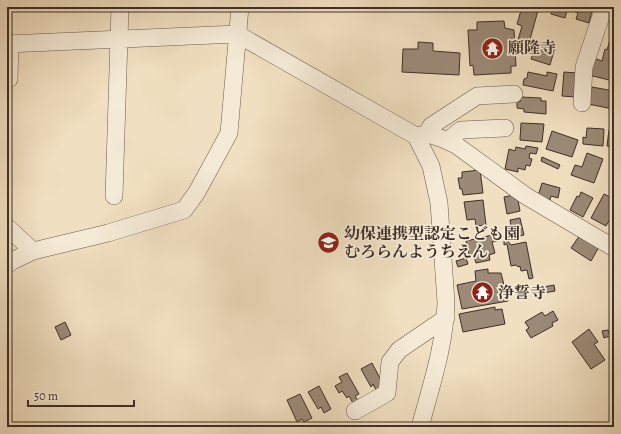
<svg xmlns="http://www.w3.org/2000/svg" width="621" height="434" font-family="Alegreya,'Noto Serif JP',serif">
<style>
.building{fill:#9b8a77;stroke:#3e2e28}
.lines{fill:none;stroke-linecap:round;stroke-linejoin:round}
.street-casing{stroke:#6a5a4e;stroke-width:18}
.street{stroke:#f5ead6;stroke-width:17}
.labels{text-anchor:middle;dominant-baseline:central;stroke-width:3.5;stroke-linejoin:round;paint-order:stroke}
.poi-label{font-size:16px;font-weight:bold;fill:#3e2e28;stroke:#f5ead6;text-anchor:start}
</style>
<rect width="100%" height="100%" fill="#f0dfc0"/>
<filter id="stains"><feTurbulence type="fractalNoise" baseFrequency=".005" numOctaves="4"/><feColorMatrix values="0 0 0 0 .2 0 0 0 0 .09 0 0 0 0 .02 0 0 0 .5 -.17"/></filter>
<radialGradient id="worn" r=".72"><stop offset=".6" stop-color="#630" stop-opacity="0"/><stop offset="1" stop-color="#630" stop-opacity=".3"/></radialGradient>
<path class="building" d="M522,7H539L527,50L520,48L522,42L518,40L522,26L517,24Z
M553,7H568L565,18L551,14Z
M576,7L578,8V7H593L589,23L576,19L578,13L575,12Z
M504,21L505,28L514,30L516,66H511V73L474,75L473,65L470,66L468,30H477V22Z
M612,33H614V75L613,81L589,75L593,58L602,61L605,49L607,50Z
M418,42L433,43V51L460,53L459,75L402,72L403,49H418Z
M537,42L555,47L550,65L531,59Z
M528,72L547,76V72L557,74L553,91L523,85L524,79L527,78Z
M564,72L577,73L576,97L562,96Z
M592,87L614,91V103L613,109L588,104Z
M521,97L541,98V101H546V114L524,112V109L517,108V101L520,102Z
M521,123L544,124L542,142L520,140Z
M587,128L604,129L603,146L583,144V137L586,138Z
M609,130L614,131V147L607,146Z
M552,131L578,140L572,157L546,149Z
M526,146L538,148L536,154L530,153L529,158L532,159L530,166L526,165L525,170L518,168V172L505,169L509,149L515,151L516,147L525,149Z
M587,153L603,159L594,183L571,175L575,165L582,167Z
M542,157L560,165L558,169L541,161Z
M480,170L483,193L463,195L462,189H460L458,178H462V172Z
M542,183L560,188L558,198L551,196L550,200L538,196Z
M581,192L593,198L583,217L570,210L577,196L579,197Z
M604,194L614,199V211L606,226L591,218Z
M514,195L515,199L518,200L520,211L507,214L504,197Z
M483,200L486,225L476,226L475,219L467,220L464,202Z
M520,218L524,235L513,238L510,220Z
M497,234L498,241L492,242L495,253L489,255L490,260L476,263L474,257L470,258L466,241Z
M580,235L599,247L591,261L571,248Z
M507,240L511,245L526,242L533,278L529,279L527,270L521,271L520,266L518,267L516,265L511,266L507,244L504,245V241Z
M466,258L468,264L458,267L456,261Z
M488,269V273H501L508,301L462,309L457,285L476,281L475,271Z
M554,285L555,291L544,293L543,287Z
M495,307V310L502,309L505,324L463,332L459,314Z
M553,311L558,320L552,323L553,326L531,338L526,330L529,328L525,322L542,312L545,316Z
M65,322L71,335L61,340L55,327Z
M589,329L598,342L594,344L605,360L591,369L572,342Z
M608,330L610,336L604,338L602,331Z
M372,363L385,388L377,392L373,384L371,387L361,369Z
M347,373L359,394L355,396L359,402L354,405L349,396L347,398L342,391L339,393L335,386L342,382L339,377Z
M319,386L331,409L324,413L321,407L318,409L308,392Z
M300,394L312,418L304,422L302,419L297,422L287,400Z"/>
<g class="lines">
<defs>
<path id="street" d="M7,44L237,34L416,136L431,166L439,203L446,302C445,345 431,386 420,427
M9,79L10,44
M582,103L584,67L604,7
M427,134L431,126L477,96L514,94
M416,136L428,134L443,139L456,145L526,196L614,248
M447,141L461,130L505,128
M114,196L120,7
M7,227L33,251
M7,265L12,261L33,251L108,233L184,210L197,192L229,133L240,7
M355,411L387,393L390,362L399,350L446,318"/>
</defs>
<use href="#street" class="street-casing"/>
<use href="#street" class="street"/>
</g>
<defs>
<symbol id="temple-disc" viewBox="-11 -11 22 22"><circle r="9.5" fill="#8f2418" stroke="#f5ead6"/><path d="M0-6L5-2H3V0L6.5 2.5H4V6H1.5V3h-3V6H-4V2.5H-6.5L-3 0V-2H-5Z" fill="#fff"/></symbol>
<symbol id="school-disc" viewBox="-11 -11 22 22"><circle r="9.5" fill="#8f2418" stroke="#f5ead6"/><path d="M0-5L7-2L0 1L-7-2ZM-4 1L0 2.5L4 1V4Q0 6-4 4Z" fill="#fff"/></symbol>
</defs>
<g fill-rule="evenodd">
<use href="#temple-disc" x="480" y="36" width="25" height="25"/>
<use href="#school-disc" x="316" y="230" width="25" height="25"/>
<use href="#temple-disc" x="470" y="280" width="25" height="25"/>
</g>
<g class="labels">
<g class="poi-label">
<text x="508" y="48">願隆寺</text>
<text x="344" y="234">幼保連携型認定こども園<tspan x="344" dy="18">むろらんようちえん</tspan></text>
<text x="498" y="293">浄誓寺</text>
</g>
</g>
<rect width="621" height="434" fill="none" stroke="#f0dfc0" stroke-width="24"/>
<rect x="8" y="8" width="605" height="418" fill="none" stroke="#3e2e28" stroke-width="2"/>
<rect x="12" y="12" width="597" height="410" fill="none" stroke="#3e2e28"/>
<path d="M28 400v6h106v-6" fill="none" stroke="#3e2e28" stroke-width="2"/>
<text x="34" y="400" font-size="12" fill="#3e2e28" stroke="#f5ead6" stroke-width="3" paint-order="stroke">50 m</text>
<rect width="100%" height="100%" filter="url(#stains)"/>
<rect width="100%" height="100%" fill="url(#worn)"/>
</svg>
